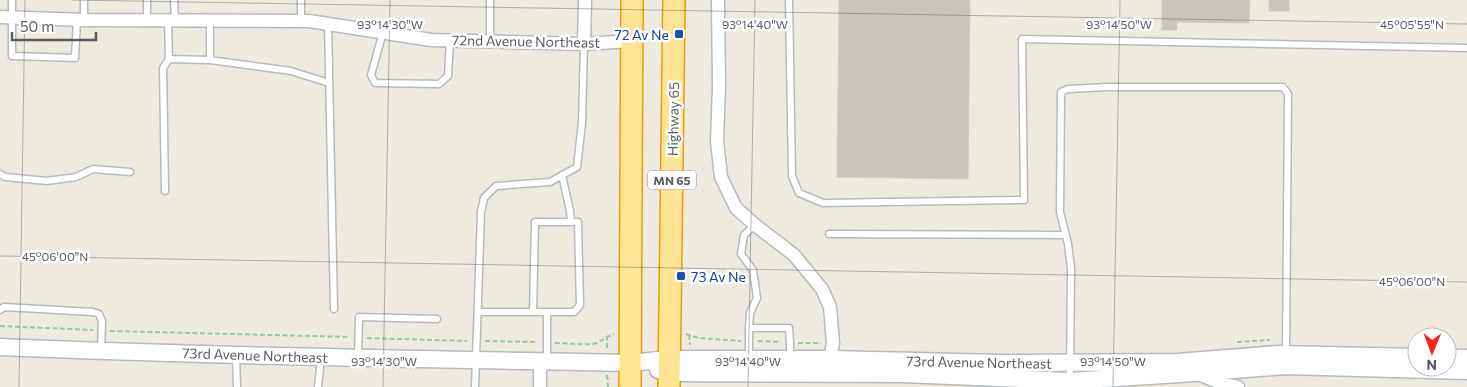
<svg xmlns="http://www.w3.org/2000/svg" width="1467" height="387" font-family="Commissioner,sans-serif">
<style>
.building{fill:#c9c4bd;stroke:#d3cbbe}
.lines{fill:none;stroke-linecap:round;stroke-linejoin:round}
.service-casing{stroke:#b6b9be;stroke-width:9}
.minor-casing{stroke:#b6b9be;stroke-width:15}
.tertiary-casing{stroke:#b6b9be;stroke-width:19}
.trunk-casing{stroke:#ed9b00;stroke-width:24}
.path{stroke:#92c9a0;stroke-width:2;stroke-dasharray:5 2.5;stroke-linecap:butt}
.service{stroke:#fff;stroke-width:6}
.minor{stroke:#fff;stroke-width:12}
.tertiary{stroke:#fff;stroke-width:16}
.trunk{stroke:#ffe494;stroke-width:21}
.ticks{fill:none;stroke:#595d63;stroke-width:1;stroke-opacity:0.45}
.transit-dot{fill:#1a4fb4;stroke:#fff;stroke-width:2}
.labels{text-anchor:middle;dominant-baseline:central;stroke-width:5;stroke-linejoin:round;paint-order:stroke}
.shield{fill:#fff;stroke:#8b8e92;stroke-width:1}
.shield-label{font-size:12px;font-weight:bold;fill:#595d63}
.transit-label{font-size:14px;fill:#164399;stroke:#fff;text-anchor:end}
.street-label{font-size:14px;fill:#595d63;stroke:#fff}
.ticks-label{font-size:12px;text-anchor:middle;fill:#595d63;stroke:#fff;stroke-width:5;stroke-linejoin:round;paint-order:stroke}
</style>
<rect width="100%" height="100%" fill="#eeeae0"/>
<path class="building" d="M839,0H970L968,179L837,177Z
M1162,0H1250L1249,23L1177,22V30H1162Z
M1269,0H1289V11H1269Z"/>
<g class="lines">
<defs>
<path id="service" d="M12,0V56L75,58L77,20
M174,0L175,21
M490,0V41
M789,0L792,176L799,193L823,203L1024,200L1022,39L1467,48
M84,20V0
M147,20V0
M168,20L169,59
M210,21V60L291,71L329,83
M301,21V0
M328,24L334,309
M383,32L371,75L375,83L439,84L448,76L450,40
M0,174L5,177L47,181L76,177L93,169L130,172
M165,191L163,68L169,59L210,60
M829,234L1066,235
M0,310L4,307L93,312L99,314L102,321L101,350
M478,312H547V360
M533,312L535,222H571
M547,312H574L580,305L578,222H571L570,211L562,175
M749,328L750,313L757,298L753,270L741,254L744,235L755,225
M236,356L237,387
M358,357L359,317L437,319
M749,358V328H789L790,343V358
M1070,381L1071,268L1068,244L1060,212L1061,92L1068,89L1108,87H1283L1288,94L1286,354
M318,387L321,358
M475,387L481,212L484,198L496,186L550,182L577,167L582,123L584,44"/>
<path id="minor" d="M718,0L719,87L717,141L721,177L736,208L755,225L794,255L822,289L830,307L833,343L830,359V366
M0,17L84,20L309,21L431,40L584,44L632,41
M584,44L585,0
M1198,374L1223,384L1238,387
M540,387V361"/>
<path id="tertiary" d="M0,347C210,356 420,359 630,363L669,359H830L1001,363L1178,362L1277,354L1417,357
M1447,358H1467
M658,370L670,373L902,374L1070,381L1195,373L1286,366L1467,371"/>
<path id="trunk" d="M630,387L632,0
M669,387L674,0"/>
</defs>
<use href="#service" class="service-casing"/>
<use href="#minor" class="minor-casing"/>
<use href="#tertiary" class="tertiary-casing"/>
<use href="#trunk" class="trunk-casing"/>
<path class="path" d="M0,326L93,330
M110,331L350,337
M686,334L699,338L741,341
M689,335L690,345
M367,338L467,341
M485,341L537,342
M758,341L781,342
M1237,342L1270,340
M555,343C567,343 580,345 592,344C601,343 605,336 614,334
M798,343H821
M607,348V336
M607,375L608,387"/>
<use href="#service" class="service"/>
<use href="#minor" class="minor"/>
<use href="#tertiary" class="tertiary"/>
<use href="#trunk" class="trunk"/>
</g>
<path class="ticks" d="M72,0L1467,24M0,256L1467,282M19,387L25,0M383,387L390,0M748,387L755,0M1113,387L1120,0"/>
<g class="transit-dot">
<rect x="674" y="29" width="10" height="10" rx="2.5"/>
<rect x="676" y="271" width="10" height="10" rx="2.5"/>
</g>
<g class="labels">
<rect class="shield" x="648" y="170.5" width="48" height="19" rx="4"/>
<g class="shield-label">
<text x="672" y="180">MN 65</text>
</g>
<g class="transit-label">
<text x="669" y="34">72 Av Ne</text>
<text x="691" y="276" text-anchor="start">73 Av Ne</text>
</g>
<g class="street-label">
<text transform="translate(526 41) rotate(1)">72nd Avenue Northeast</text>
<text transform="translate(673 119) rotate(-89)">Highway 65</text>
<text transform="translate(255 355) rotate(2)">73rd Avenue Northeast</text>
<text transform="translate(979 362) rotate(1)">73rd Avenue Northeast</text>
</g>
</g>
<g class="ticks-label">
<text x="1412" y="29">45°05'55"N</text>
<text x="390" y="29">93°14'30"W</text>
<text x="755" y="29">93°14'40"W</text>
<text x="1119" y="29">93°14'50"W</text>
<text x="55" y="261">45°06'00"N</text>
<text x="1412" y="286">45°06'00"N</text>
<text x="384" y="366">93°14'30"W</text>
<text x="748" y="366">93°14'40"W</text>
<text x="1113" y="366">93°14'50"W</text>
</g>
<g transform="translate(1432 352) rotate(181)"><circle r="24" fill="#ffffff" stroke="#bdbec1"/>
<path d="M0-4L9 19L0 12L-9 19Z" fill="#fa241a"/>
<text y="-8" font-size="14" font-weight="bold" text-anchor="middle" fill="#595d63">N</text>
</g>
<path d="M12 32v8h84v-8" fill="none" stroke="#595d63" stroke-width="2.5"/>
<text x="20" y="32" font-size="15" fill="#595d63" stroke="#ffffff" stroke-width="4" paint-order="stroke">50 m</text>
</svg>
